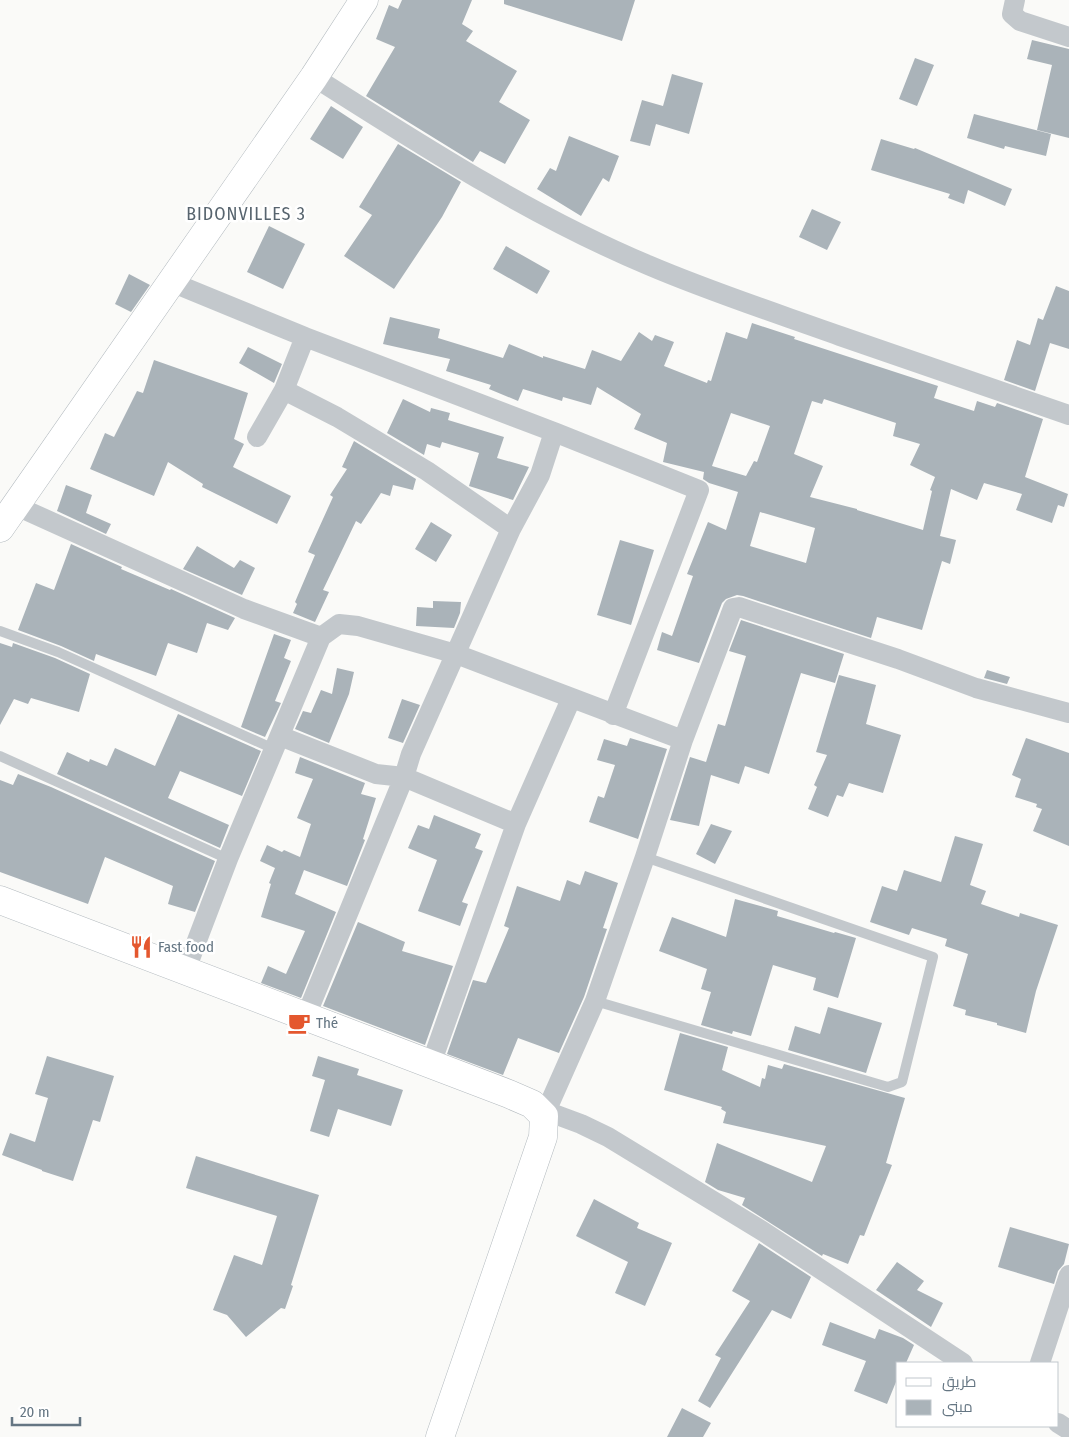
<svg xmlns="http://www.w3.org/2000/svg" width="1069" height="1437" font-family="'Fira Sans Condensed',Cairo,sans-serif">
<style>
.building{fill:#aab3b9;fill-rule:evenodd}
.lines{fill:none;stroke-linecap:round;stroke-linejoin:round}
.secondary-casing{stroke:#b3babf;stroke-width:29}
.lane{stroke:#c3c8cc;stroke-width:10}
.street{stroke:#c3c8cc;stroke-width:20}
.secondary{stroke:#fff;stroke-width:28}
.labels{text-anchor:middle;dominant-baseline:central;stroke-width:5;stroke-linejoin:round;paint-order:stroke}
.poi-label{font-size:15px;fill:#657683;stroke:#fff;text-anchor:start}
.quarter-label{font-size:18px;letter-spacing:1px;fill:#57646e;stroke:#fff}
</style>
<rect width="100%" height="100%" fill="#fafaf8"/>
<path class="building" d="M402,0H472L462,24L473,31L466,41L517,71L499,102L530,120L505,164L480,151L473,162L366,96L395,47L376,39L389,5L398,9Z
M504,0H635L622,41L504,4Z
M1032,40L1069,49V138L1037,130L1052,65L1027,59Z
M915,58L934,65L917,106L899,99Z
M672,74L703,83L689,134L656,124L650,146L630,141L642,100L663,106Z
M331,106L363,127L343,159L310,139Z
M974,114L1051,134L1046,156L1005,146L1004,149L967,138Z
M569,136L619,156L609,182L603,178L581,216L537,189L550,168L556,171Z
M881,139L914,149L915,148L1012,189L1005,206L968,190L964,204L948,198L950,194L871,170Z
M398,144L461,182L442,217L394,289L344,256L372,215L359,207Z
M812,209L841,222L827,250L799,237Z
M269,226L305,244L283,289L247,272Z
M506,246L550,271L537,294L493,269Z
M129,274L150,285L131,312L115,304Z
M1056,286L1069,291V349L1050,343L1035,391L1004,380L1017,340L1030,345L1038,318L1043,320Z
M390,317L440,329L438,338L503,358L509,344L543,358V356L585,369L592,350L621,361L639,332L652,341L655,335L674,342L664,366L707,383L708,380L711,381L726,332L747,339L752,323L795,337L794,339L938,386L934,398L974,411L977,401L995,407L997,403L1043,419L1025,477L1068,494L1064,507L1058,505L1052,523L1016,510L1022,494L984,483L977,500L951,489L940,536L956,540L950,564L942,561L922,630L877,617L871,638L743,596L737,595L726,599L722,603L699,663L657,650L662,632L672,636L693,576L687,574L708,522L726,530L738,492L709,483L703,479L704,472L663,462L667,443L634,429L641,414L597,387L591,405L563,397L562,401L523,389L518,401L489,389L491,385L446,371L450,359L383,344ZM824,399L896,423L893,436L920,444L910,465L935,477L930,490L932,491L923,530L857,510V509L810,497L823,466L794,454L812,401L822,404ZM731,413L770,426L757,462L754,461L746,476L712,466ZM760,512L815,528L806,563L750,546Z
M248,347L282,364L274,383L239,363Z
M154,360L248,393L234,439L244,444L233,467L291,496L277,524L202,487L203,484L168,462L154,496L90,469L105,433L114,437L137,391L143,393Z
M403,399L430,412L431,408L450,413L448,420L504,437L497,458L529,467L513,500L469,486L479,453L442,442L440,448L427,444L424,455L387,433Z
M354,441L416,479L413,490L393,485L390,496L381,493L361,524L356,521L323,590L329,592L315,622L293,613L297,604L295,602L315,555L308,552L333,497L330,495L347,469L342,467Z
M66,485L92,495L86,513L111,524L106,534L57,511Z
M431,522L452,535L436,562L415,549Z
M620,540L654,550L631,625L597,615Z
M71,544L122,567L121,569L170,590L171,589L235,618L228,630L207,623L197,653L168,643L156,676L96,654L94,661L61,646L18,630L36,583L54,590Z
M197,546L234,568L240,560L255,568L242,595L183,569Z
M433,601L461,602L460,613L454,628L416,626L417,607L433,608Z
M741,620L844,654L835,683L801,673L769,774L745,766L739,784L711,775L699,826L670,820L690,757L706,762L718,724L725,726L746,656L729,651Z
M274,634L291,640L284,658L291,661L275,701L281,703L265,737L241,727Z
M0,643L12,647L13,643L55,658L90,674L79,712L31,698L28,704L14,699L0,725Z
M337,668L354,672L349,694L329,743L295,729L303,711L311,713L321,690L332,694Z
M987,670L1010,677L1007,684L984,678Z
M839,675L876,685L866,724L901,735L883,793L849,783L843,797L837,795L828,817L808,809L817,787L814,785L827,755L816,752Z
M402,699L420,705L403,743L388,738Z
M178,714L261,751L242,796L180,771L168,798L229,825L220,848L57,774L67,752L89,762L90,759L107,766L115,748L155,766Z
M630,738L667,749L638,839L589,822L598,796L604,798L615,765L597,760L604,739L627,746Z
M1026,738L1069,753V846L1033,831L1042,809L1036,807L1037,804L1015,797L1021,779L1012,775Z
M300,757L365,783L361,794L376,798L363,839L365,840L347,886L304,870L295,894L336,912L301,998L261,983L268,966L286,974L305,931L261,917L271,884L269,883L275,868L260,861L267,845L282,852L284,850L300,857L311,824L297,818L313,779L295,773Z
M18,774L51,787L215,861L195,912L168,904L173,886L105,857L88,904L0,872V780L13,785Z
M434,815L481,834L475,848L483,851L462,902L468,904L460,926L418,911L437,860L408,848L418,825L429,829Z
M711,824L732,831L715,864L696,854Z
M955,836L983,844L970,885L986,891L981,904L1019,917L1020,913L1058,925L1036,991L1026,1033L997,1025V1023L965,1015L966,1010L953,1006L968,954L945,946L947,939L912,928L909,935L870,922L882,886L897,891L904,870L941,882Z
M585,871L618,883L603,928L607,929L584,997L559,1053L518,1038L503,1075L447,1054L473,980L486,983L509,928L504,926L517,886L560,901L567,880L580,885Z
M735,899L778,911L777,916L834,933L835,932L856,938L838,998L813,990L816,978L773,965L751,1036L733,1031L732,1034L701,1025L711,992L701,989L707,969L659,951L672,917L726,937Z
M358,922L405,942L402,951L453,966L425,1045L323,1006Z
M828,1007L882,1023L866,1073L788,1050L795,1026L820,1034Z
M680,1033L728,1047L722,1070L760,1087L762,1078L765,1079L768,1065L782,1069L784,1064L905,1098L886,1163L892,1165L864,1236L860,1235L848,1264L823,1254L822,1256L742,1205L745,1198L718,1190L705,1182L717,1143L812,1182L826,1146L723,1123L726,1112L721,1109L722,1107L664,1090Z
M47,1056L114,1076L100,1122L93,1120L73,1181L42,1171V1170L2,1155L10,1133L35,1142L48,1098L35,1094Z
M318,1056L359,1069L357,1075L403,1090L391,1126L338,1109L329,1137L310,1131L325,1080L312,1076Z
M196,1156L319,1195L291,1285L293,1286L285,1309L281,1308L246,1337L227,1315L213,1310L234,1255L262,1265L277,1216L186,1188Z
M594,1199L639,1223L637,1228L672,1243L645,1306L615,1293L628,1262L576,1236Z
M1010,1227L1069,1244L1064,1264L1058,1271L1054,1284L998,1267Z
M759,1243L811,1277L791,1319L772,1310L710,1408L698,1401L721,1358L715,1355L750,1301L732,1291Z
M897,1262L924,1281L917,1290L943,1303L931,1327L876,1290Z
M830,1322L875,1339L879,1329L903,1338L914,1345L906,1363H898V1377L887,1404L854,1391L866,1361L822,1345Z
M682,1408L711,1423L703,1437H667Z"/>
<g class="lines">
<defs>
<path id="secondary" d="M0,528L314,77L364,0
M0,900L509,1094L532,1104L544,1116L543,1137L440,1437"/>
</defs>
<use href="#secondary" class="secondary-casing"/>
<path class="lane" d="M0,631L58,652L274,749
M0,756L228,859
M595,1001L888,1087L902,1082L933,957L645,857"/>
<path class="street" d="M1015,0L1012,14L1020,21L1069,37
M314,77C421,145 531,216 648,265C711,292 776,313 840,336C916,362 993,389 1069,415
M171,282L305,337L554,432L540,475L511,529L411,754L404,777L376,774L280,736
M284,390L337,417L427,471L511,529
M554,432L699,490L613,715
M257,437L284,390L305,337
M14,505L244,609L321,637
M185,972L228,859L321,637L339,624L358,626L456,654L683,740
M306,1016L404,777L516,824
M431,1064L516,824L571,699
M546,1111L581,1124L608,1137L764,1232L963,1363
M544,1116L595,1001L645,857L683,740L733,608L739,607L898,659L976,688L1069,713
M1040,1363L1069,1275
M1058,1423L1069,1430"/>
<use href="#secondary" class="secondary"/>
</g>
<defs>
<symbol id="restaurant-bare" viewBox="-9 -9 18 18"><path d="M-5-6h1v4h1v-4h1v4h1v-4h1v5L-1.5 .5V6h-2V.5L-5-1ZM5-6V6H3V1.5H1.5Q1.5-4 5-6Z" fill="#e4572e" stroke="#fff" stroke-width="2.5" paint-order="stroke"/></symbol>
<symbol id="cafe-bare" viewBox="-9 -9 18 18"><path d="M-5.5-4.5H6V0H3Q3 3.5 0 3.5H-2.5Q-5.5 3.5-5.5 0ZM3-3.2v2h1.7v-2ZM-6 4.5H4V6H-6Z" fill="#e4572e" stroke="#fff" stroke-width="2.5" paint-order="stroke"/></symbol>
</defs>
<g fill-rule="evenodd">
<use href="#restaurant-bare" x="125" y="931" width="32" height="32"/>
<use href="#cafe-bare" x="283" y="1007" width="32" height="32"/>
</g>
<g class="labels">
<g class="poi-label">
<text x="158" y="947">Fast food</text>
<text x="316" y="1023">Thé</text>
</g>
<g class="quarter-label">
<text x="246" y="214">BIDONVILLES 3</text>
</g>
</g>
<rect x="896" y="1362" width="162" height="65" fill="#ffffff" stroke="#c1c8cd"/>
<rect x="906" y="1378" width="25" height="8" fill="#ffffff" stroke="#c1c8cd"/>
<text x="942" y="1387" font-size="15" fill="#657683">طريق</text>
<rect x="906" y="1400" width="25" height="15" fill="#aab3b9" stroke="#c1c8cd"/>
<text x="942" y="1412" font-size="15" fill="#657683">مبنى</text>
<path d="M12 1417v8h68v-8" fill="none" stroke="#657683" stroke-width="2.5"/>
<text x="20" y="1417" font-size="15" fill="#657683" stroke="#ffffff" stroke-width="4" paint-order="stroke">20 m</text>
</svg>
